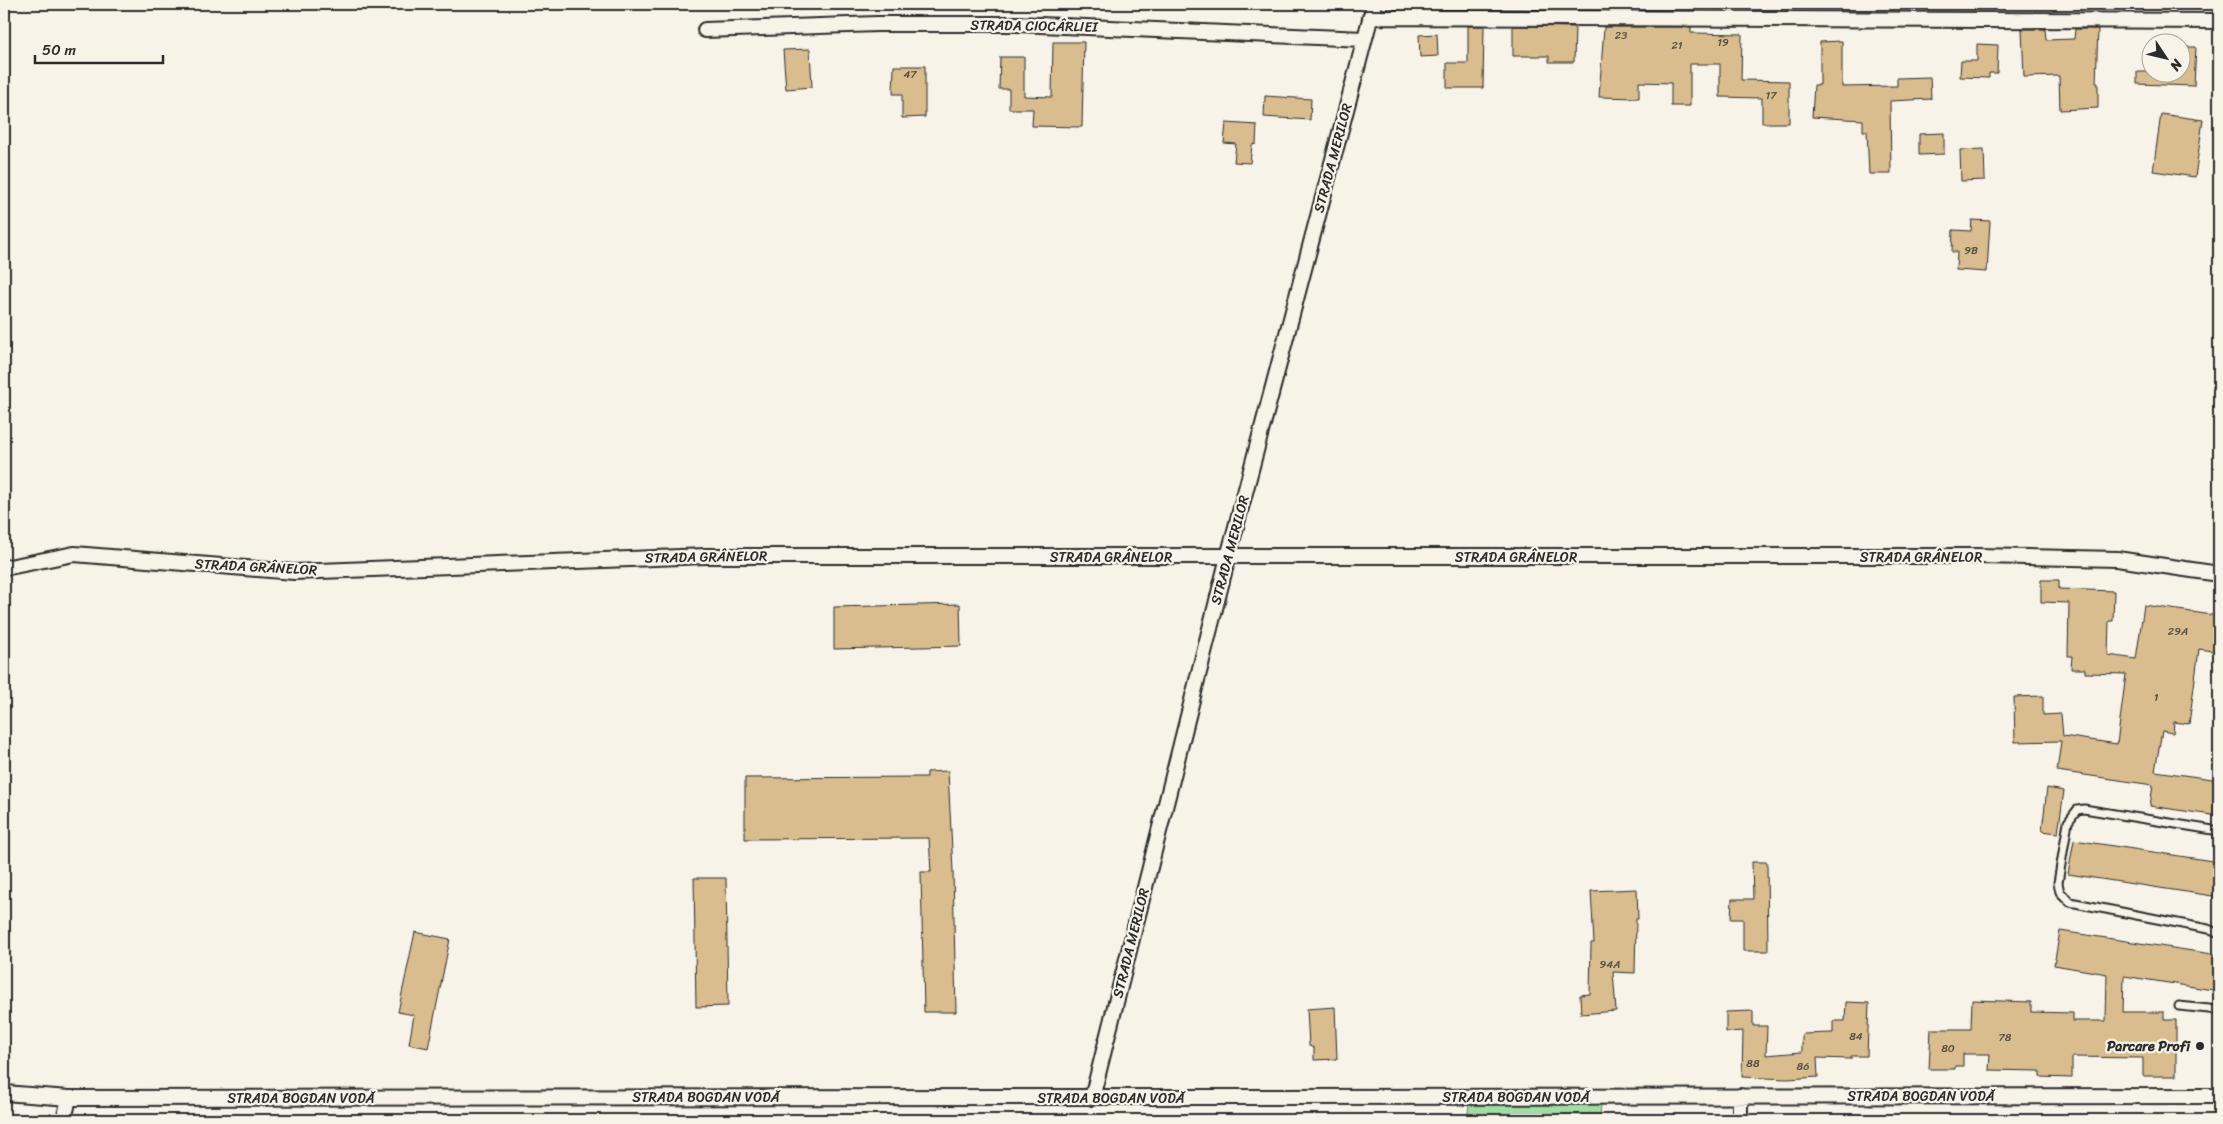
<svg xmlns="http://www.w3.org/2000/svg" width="2223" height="1124" font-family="Sriracha,sans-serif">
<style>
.green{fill:#a0dda5;stroke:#668468}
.building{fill:#dabd8e;stroke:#2b2b2b}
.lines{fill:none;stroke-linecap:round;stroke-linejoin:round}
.service-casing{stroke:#2b2b2b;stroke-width:11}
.minor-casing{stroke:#2b2b2b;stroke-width:18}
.service{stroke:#f7f3e8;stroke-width:7}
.minor{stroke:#f7f3e8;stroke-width:14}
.poi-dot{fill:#2b2b2b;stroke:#f7f3e8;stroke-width:2}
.labels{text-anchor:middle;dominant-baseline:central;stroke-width:4.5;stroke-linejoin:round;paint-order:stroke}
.number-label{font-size:11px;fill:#575044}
.street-label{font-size:14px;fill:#2b2b2b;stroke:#f7f3e8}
.poi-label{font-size:14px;font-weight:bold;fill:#2b2b2b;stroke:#f7f3e8;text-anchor:end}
</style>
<rect width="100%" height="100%" fill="#f7f3e8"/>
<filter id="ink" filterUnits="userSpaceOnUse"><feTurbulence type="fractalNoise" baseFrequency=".02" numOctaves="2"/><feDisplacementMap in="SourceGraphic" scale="10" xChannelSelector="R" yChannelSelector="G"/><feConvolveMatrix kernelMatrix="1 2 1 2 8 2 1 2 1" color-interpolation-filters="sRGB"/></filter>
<g filter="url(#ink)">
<path class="green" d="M1601,1102L1600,1120H1467L1469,1104Z"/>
<path class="building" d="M1468,26H1484L1483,88H1447V63H1468Z
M1513,26L1575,27L1574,62H1549V56H1513Z
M1604,27H1691V33L1742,34L1741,80L1789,81V123H1762V98L1720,97V64H1690V106H1671V83L1639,82V98L1599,97Z
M2022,29H2045L2046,40L2074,39L2075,29H2098L2096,83H2098V108L2060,110L2059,76L2024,77Z
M1437,34L1438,56L1420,57L1419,35Z
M1842,41V87L1897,86V78L1930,77L1931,99L1890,101L1891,174H1869L1867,131H1863V120L1812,117L1814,85H1820V42Z
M1053,42H1084L1082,127L1032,126L1033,109H1009V89H999L1000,57H1024V96L1052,97Z
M1977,44L1998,45L1997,73H1989V78L1960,77L1961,61H1977Z
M2180,47H2196L2194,86L2137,84V72H2180Z
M810,49L812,87L786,89L783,50Z
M894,66H925V117L902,118V94H893Z
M1265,96L1311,99L1310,120L1264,117Z
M2161,114L2203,120L2195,177L2153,171Z
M1226,123L1257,125L1256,144L1252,145L1250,163L1234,162L1236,144L1224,143Z
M1944,133V154L1919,155V134Z
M1984,149L1985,180L1961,181L1960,150Z
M1972,220L1990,221L1987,272L1956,270L1957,252H1952L1953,230L1971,231Z
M2041,580H2059V589L2114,591L2113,621H2109L2108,655L2136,659L2144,605L2219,616V652L2199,649L2189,724L2174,722L2173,733L2162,731L2155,771L2219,780V816L2150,806L2153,785L2057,771L2061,741L2015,742L2014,697L2043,696V715L2061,714L2063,736L2117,744L2126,674L2085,673V669H2071L2072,656H2068L2069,603L2041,602Z
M960,604L961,646L834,649V607Z
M948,771L953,871L956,1012H924L921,872H931L929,838L745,839V778L927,777V772Z
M2047,788L2064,791L2058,833L2042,831Z
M2074,840L2219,862V897L2068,874Z
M1752,862H1767L1768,951H1743V919H1731L1732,899H1753Z
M694,878H726L728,1006L696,1007Z
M1637,889L1638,919H1636L1635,973L1613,972L1616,1011L1581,1014L1580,995L1590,994L1591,943H1594L1591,891Z
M2060,931L2219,955V991L2124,976L2123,1012H2164V1020H2176V1076H2143V1058L2072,1057V1078L2040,1077V1071L1989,1070L1990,1054H1963V1066H1955V1069H1929L1931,1029H1971L1972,1000L2031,1002V1012L2073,1013V1021H2106L2107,974L2054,965Z
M415,932L450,939L428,1048L409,1044L414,1015L398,1012Z
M1846,1002L1869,1003L1867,1056H1851V1059L1817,1058L1818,1077L1788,1079L1742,1077L1743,1031L1726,1032V1012L1753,1011V1026H1767L1766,1055L1802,1052V1034L1833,1033V1021H1845Z
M1335,1007L1337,1059L1314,1060V1048L1309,1046L1307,1009Z"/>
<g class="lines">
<defs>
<path id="service" d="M2219,831L2084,809L2077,810L2068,822L2058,883L2060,892L2070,902L2208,929L2219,934
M2179,1006L2219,1010"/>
<path id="minor" d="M1370,17L2219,21
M705,30L877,24H1017L1364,39
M4,568L74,554L294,572L706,556H1977L2117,559L2219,574
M4,1093L69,1098L2219,1096
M1092,1098L1228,557L1374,4
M64,1120L69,1098
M1740,1120V1096"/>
</defs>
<use href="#service" class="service-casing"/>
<use href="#minor" class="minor-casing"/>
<use href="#service" class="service"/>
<use href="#minor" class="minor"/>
</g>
</g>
<circle class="poi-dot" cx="2200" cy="1046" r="5"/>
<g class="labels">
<g class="number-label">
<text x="1621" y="35">23</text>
<text x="1723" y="42">19</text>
<text x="1677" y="45">21</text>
<text x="910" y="74">47</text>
<text x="1771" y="95">17</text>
<text x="1971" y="250">9B</text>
<text x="2178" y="631">29A</text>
<text x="2156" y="697">1</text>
<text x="1610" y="964">94A</text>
<text x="1856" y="1036">84</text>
<text x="2005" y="1037">78</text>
<text x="1948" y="1048">80</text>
<text x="1753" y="1063">88</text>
<text x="1803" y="1066">86</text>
</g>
<g class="street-label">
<text transform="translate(1034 26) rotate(1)">STRADA CIOCÂRLIEI</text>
<text transform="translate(1333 158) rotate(-75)">STRADA MERILOR</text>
<text transform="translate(1230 550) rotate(-75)">STRADA MERILOR</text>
<text transform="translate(706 557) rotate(-1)">STRADA GRÂNELOR</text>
<text x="1111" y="557">STRADA GRÂNELOR</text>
<text x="1516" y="557">STRADA GRÂNELOR</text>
<text x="1921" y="557">STRADA GRÂNELOR</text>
<text transform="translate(256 567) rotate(3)">STRADA GRÂNELOR</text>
<text transform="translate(1131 943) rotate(-76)">STRADA MERILOR</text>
<text x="1921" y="1096">STRADA BOGDAN VODĂ</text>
<text x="706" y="1097">STRADA BOGDAN VODĂ</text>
<text x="1516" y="1097">STRADA BOGDAN VODĂ</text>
<text x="301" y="1098">STRADA BOGDAN VODĂ</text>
<text x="1111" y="1098">STRADA BOGDAN VODĂ</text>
</g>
<g class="poi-label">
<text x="2190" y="1046">Parcare Profi</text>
</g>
</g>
<rect width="2223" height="1124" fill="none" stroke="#f7f3e8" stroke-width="20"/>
<rect x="10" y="10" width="2203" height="1104" fill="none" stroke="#2b2b2b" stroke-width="2" filter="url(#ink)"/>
<g transform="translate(2166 58) rotate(125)"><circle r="24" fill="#f7f3e8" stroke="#a5a39c"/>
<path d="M0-4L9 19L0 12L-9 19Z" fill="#2b2b2b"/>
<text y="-8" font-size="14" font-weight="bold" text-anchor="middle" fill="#2b2b2b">N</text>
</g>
<path d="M35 55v8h128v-8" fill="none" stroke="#2b2b2b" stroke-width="2.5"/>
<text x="42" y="55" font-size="15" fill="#2b2b2b" stroke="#f7f3e8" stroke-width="4" paint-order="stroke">50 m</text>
</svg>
